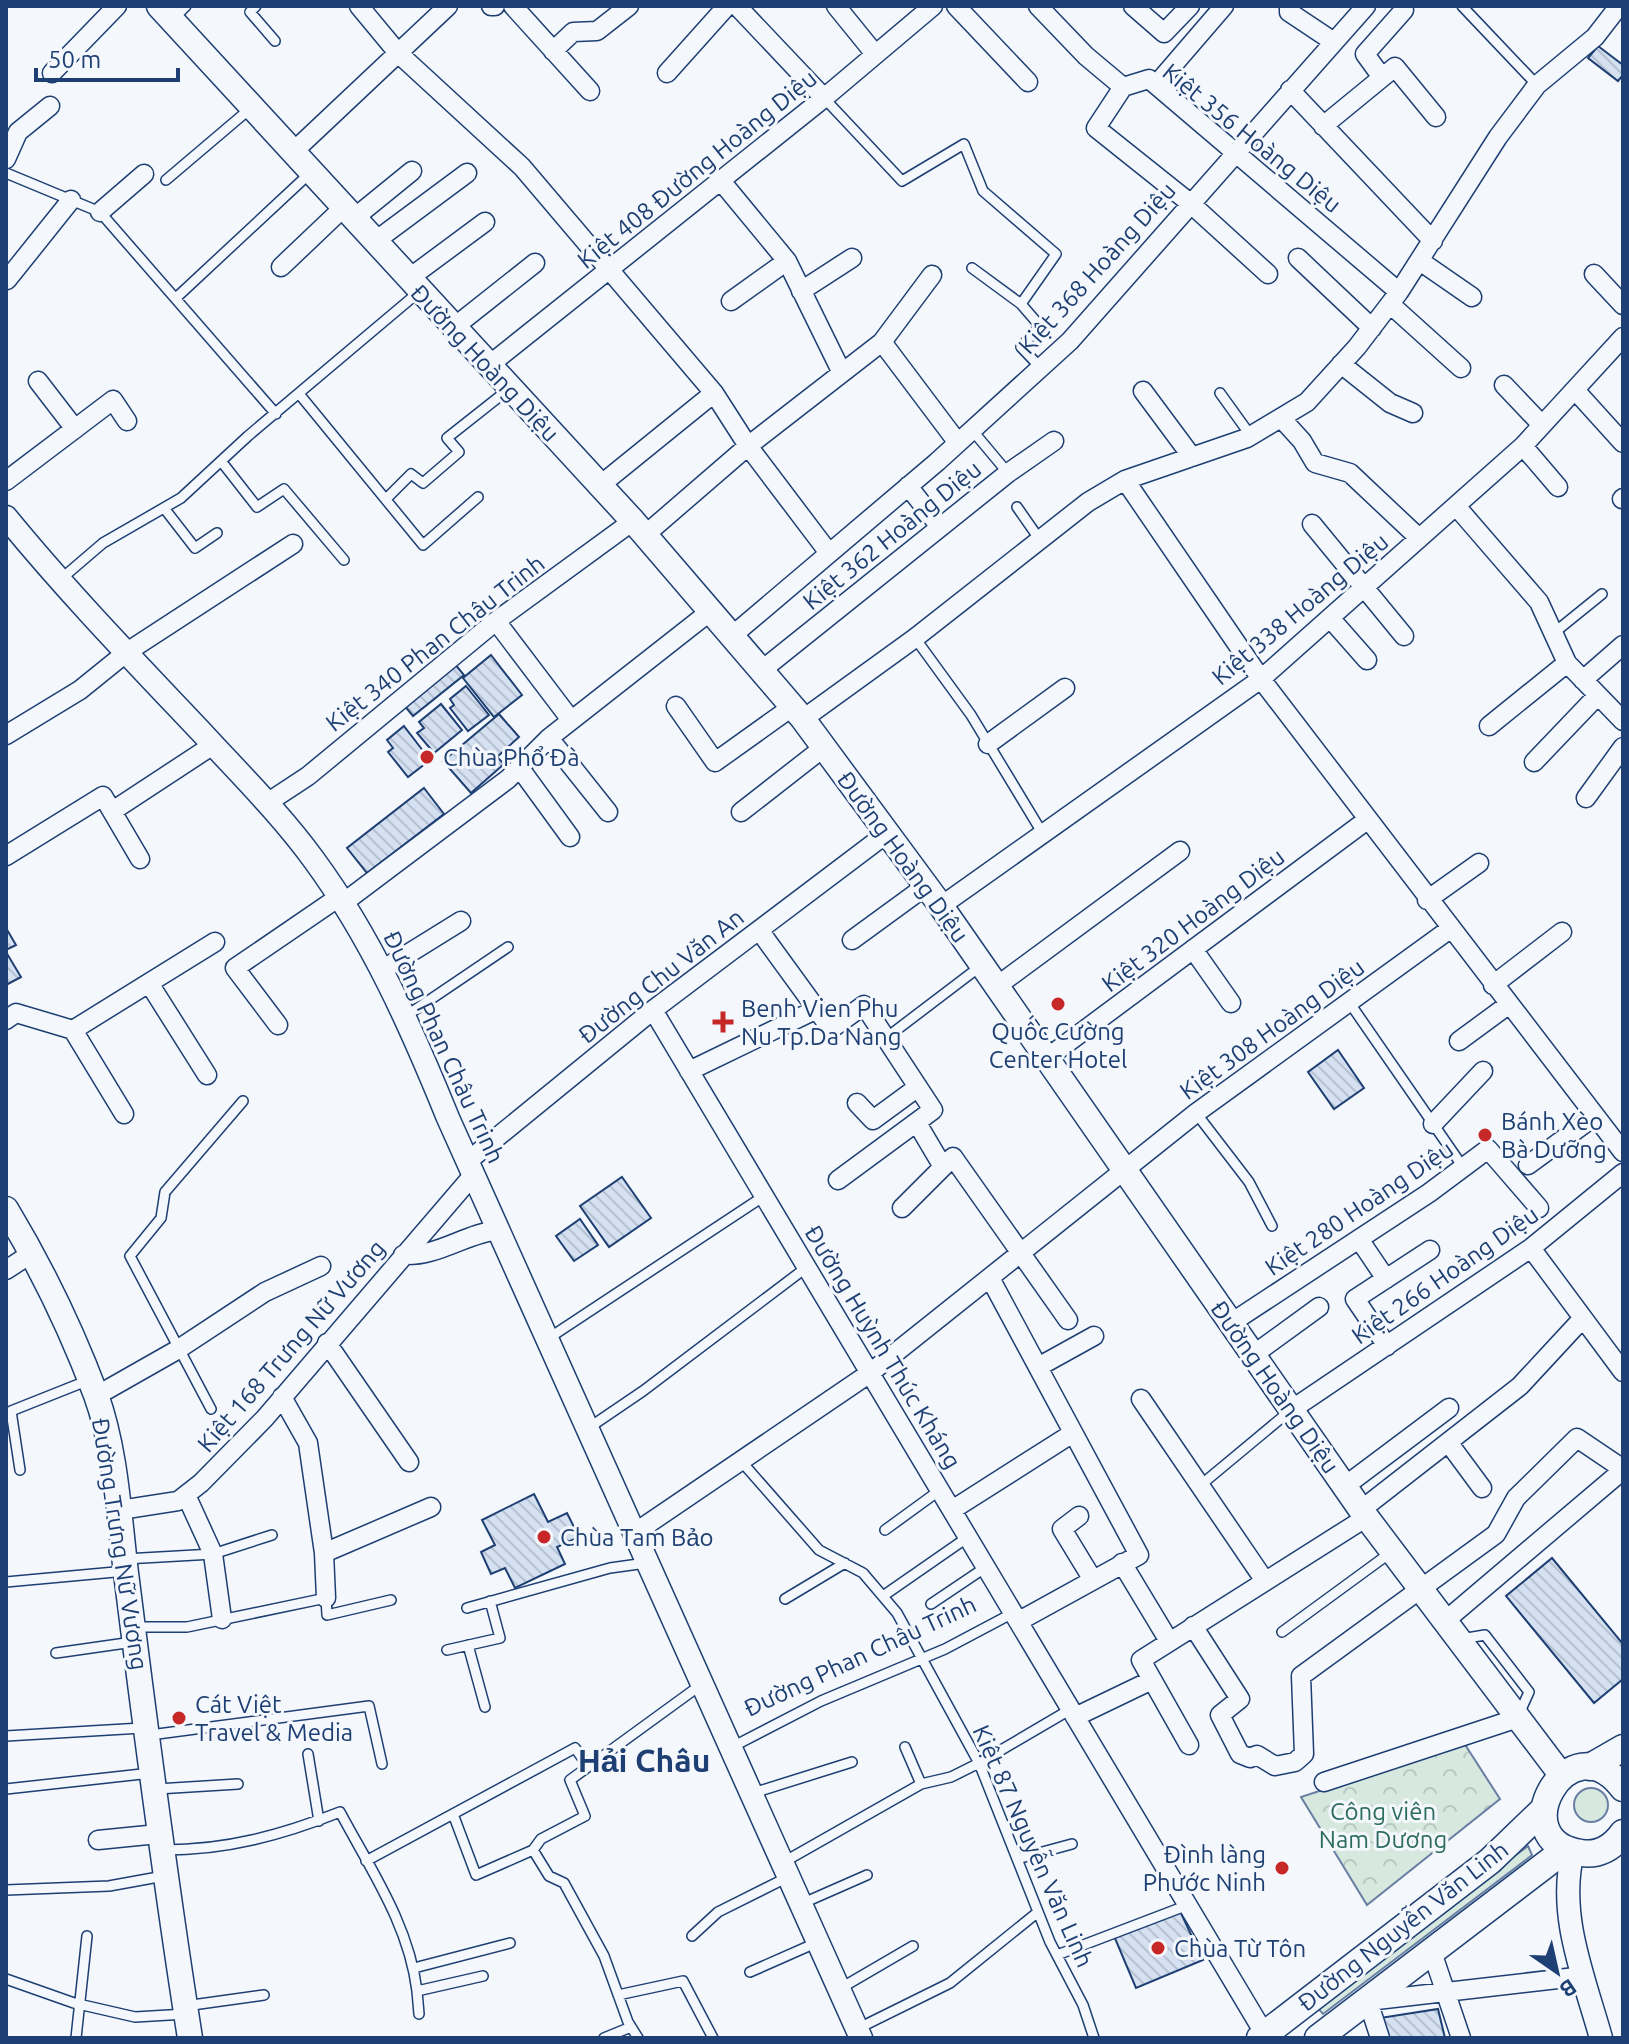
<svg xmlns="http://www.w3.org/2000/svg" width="1629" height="2044" font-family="Ubuntu,sans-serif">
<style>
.green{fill:#d7e8df;stroke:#687fa3;stroke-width:2}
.park{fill:url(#park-crowns);stroke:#687fa3;stroke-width:2}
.building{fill:url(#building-back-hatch);stroke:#1d3f73;stroke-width:2}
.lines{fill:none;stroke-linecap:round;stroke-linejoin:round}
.service-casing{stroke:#1d3f73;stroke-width:12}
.minor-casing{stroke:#1d3f73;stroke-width:21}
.tertiary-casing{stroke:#1d3f73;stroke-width:25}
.secondary-casing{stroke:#1d3f73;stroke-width:27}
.primary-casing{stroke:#1d3f73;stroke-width:29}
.service{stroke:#f4f7fb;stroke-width:9}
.minor{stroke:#f4f7fb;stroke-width:18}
.tertiary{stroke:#f4f7fb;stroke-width:22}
.secondary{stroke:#f4f7fb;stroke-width:24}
.primary{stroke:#f4f7fb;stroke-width:26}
.poi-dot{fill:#c62828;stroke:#f4f7fb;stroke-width:3}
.labels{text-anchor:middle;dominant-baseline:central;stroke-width:6;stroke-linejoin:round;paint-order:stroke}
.street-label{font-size:24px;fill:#1d3f73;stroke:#f4f7fb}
.poi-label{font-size:24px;fill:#1d3f73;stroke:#f4f7fb;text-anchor:start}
.park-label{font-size:24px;fill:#2c6c60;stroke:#f4f7fb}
.district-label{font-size:32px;font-weight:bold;fill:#1d3f73;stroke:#f4f7fb}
</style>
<defs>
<pattern id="park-crowns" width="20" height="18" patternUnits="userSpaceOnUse" patternTransform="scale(2)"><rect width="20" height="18" fill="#d7e8df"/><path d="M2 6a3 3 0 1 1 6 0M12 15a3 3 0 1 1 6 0" fill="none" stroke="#b8c8c3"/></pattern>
<pattern id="building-back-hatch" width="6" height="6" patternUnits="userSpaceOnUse" patternTransform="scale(2)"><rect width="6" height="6" fill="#d5e0f0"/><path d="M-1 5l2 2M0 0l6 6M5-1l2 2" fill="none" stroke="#b6c1d1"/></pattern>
</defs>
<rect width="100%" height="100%" fill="#f4f7fb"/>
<path class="green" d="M1574 1805a17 17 0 1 1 34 0a17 17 0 1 1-34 0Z
M1528,1846L1532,1855L1527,1859L1323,2014L1315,2005Z"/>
<path class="park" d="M1464,1743L1500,1799L1367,1905L1301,1797Z"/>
<path class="building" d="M1598,46L1623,65V75L1618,81L1588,58Z
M491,655L522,695L494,717L463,678Z
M454,663L464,675L413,716L403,704Z
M466,686L489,715L468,731L450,708L454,705L450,699Z
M441,704L462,730L434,753L417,733L424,728L419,722Z
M499,714L519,737L497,757L504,764L471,793L443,761Z
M404,726L430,760L408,777L388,752L393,748L387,740Z
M424,788L444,814L367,873L347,848Z
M6,928L16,945L6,950Z
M6,952L21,977L6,985Z
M1338,1050L1364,1088L1334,1109L1308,1072Z
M622,1177L651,1218L609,1247L580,1206Z
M580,1219L598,1245L574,1261L556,1236Z
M534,1494L548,1522L567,1513L579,1537L557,1547L565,1564L515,1588L505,1568L491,1574L481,1552L495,1545L482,1520Z
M1552,1558L1623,1644V1679L1594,1703L1506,1596Z
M1180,1911L1203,1960L1136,1988L1114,1936Z
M1438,2009L1445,2038H1387L1380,2018Z"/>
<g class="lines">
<defs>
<path id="service" d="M256,6L250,12L275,41
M1462,6L1537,85
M174,18L186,6
M824,98L902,181L964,144L983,191L1056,254L1021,304L972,268
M6,173L100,212L276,414
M166,180L252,107
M177,297L309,174
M1021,304L1040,326L1021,347L1041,368
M1220,393L1251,436
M300,395L423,545L478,497
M972,430L1008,473
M221,461L257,507L284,489L344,560
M386,499L411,474L423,483L459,452L447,438L509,389
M1017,507L1040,540
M164,508L195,548L217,533
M61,579L103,543L181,498L248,436L420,291
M1555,632L1602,594
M915,638L971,715L1043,834
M1349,1002L1463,1167
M406,1016L508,947
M886,1038L982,965
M1196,1113L1249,1182L1272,1226
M549,1338L764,1196
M211,1409L130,1256L161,1218L165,1192L243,1101
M590,1427L643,1391L807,1267
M741,1461L819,1550L863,1573L897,1613L979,1763L1050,1942L1083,2005L1094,2038
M20,1470L11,1411L89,1380
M1202,1484L1291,1410
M885,1530L940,1490
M125,1559L213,1554L272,1535
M6,1582L126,1571
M883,1596L968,1537
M785,1599L845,1563
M931,1604L986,1567
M467,1608L610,1568L646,1563
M135,1627H187L326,1598L327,1615L391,1600
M1282,1632L1390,1553
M1461,1639L1485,1635L1529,1692L1519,1714
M468,1645L485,1707
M447,1650L500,1638L490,1601
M56,1653L133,1642
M150,1735L369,1706L382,1764
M6,1736L142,1728
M732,1747L821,1701L945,1649L1013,1613
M905,1747L921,1784
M308,1754L319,1821
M6,1789L151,1773
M157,1789L238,1784
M753,1793L852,1762
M453,1814L476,1875L533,1850L541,1839L585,1816L570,1780L702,1684
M164,1850C227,1850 282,1835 340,1812C371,1870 409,1925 417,1991L483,1976
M533,1850L549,1876L564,1883L604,1956L628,2022L638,2038
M1017,1859L1072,1844
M366,1861L575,1748L588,1766
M782,1863L921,1784L951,1777L979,1763L1071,1709
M6,1890L109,1886L164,1876
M801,1904L867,1875
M692,1936L718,1912L788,1877
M1057,1955L1188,1905
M414,1968L510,1943
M750,1972L818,1942
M6,1979L74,2003L135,2017L186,2014
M841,1988L913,1946
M417,1991L419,2014
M618,1995L683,1981L713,2038
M185,2006L264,1995
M857,2029L950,1983L1038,1912
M76,2038L87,1936
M604,2038L631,2027"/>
<path id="minor" d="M359,6L398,53L522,167L714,393L748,446L829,553
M491,6H495
M513,6L590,91
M737,6L824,98
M836,6L875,54
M956,6L1028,82
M1038,6L1086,56L1123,87L1149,79L1399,292
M1133,6L1164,33L1190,6
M1289,6V12L1334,42
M553,51L573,32L597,31L629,6
M52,73L117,6
M667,73L727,6
M1381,76L1365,54L1404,10
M1156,85L1224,6
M1123,87L1096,128L1190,203L1268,274
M1290,90L1433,241
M1323,126L1395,67L1436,117
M293,152L448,6
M6,159L18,132L50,106
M721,181L787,261
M100,212L144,174
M353,219L412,171
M374,242L467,173
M1298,258L1372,328
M1420,261L1472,297
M281,267L343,208
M1594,274L1623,305
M408,279L485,222
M7,280L71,200
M801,291L852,258
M731,301L787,261L842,373
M1390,304L1461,368
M453,328L535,263
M882,342L958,443
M1341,364L1390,403L1413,413
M488,366L824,98L933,6
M38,381L75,429
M1504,385L1542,425
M1575,390L1623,443
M1143,391L1192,457
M1282,419L1302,441L1315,463L1350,473L1419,538
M1523,446L1558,487
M1125,480L1261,679L1623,1152
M6,481L113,400L127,421
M908,486L940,527
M598,487L714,393
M1622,499L1623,498
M1456,506L1539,602L1567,663L1623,721
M1312,524L1404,636
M645,535L748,446L882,342L932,275
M1330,618L1367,660
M496,621L571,720
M733,635L937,462L1070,341L1366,6
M762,670L1008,473L1054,441
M1583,680L1623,645
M676,706L715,762L792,707
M803,719L915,638L1088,502L1125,480L1247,438L1307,402L1357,347L1399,292L1498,137L1537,85L1595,37L1619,6
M1489,726L1567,663
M6,735L80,690L127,652L293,544
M549,738L608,812
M988,744L1065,688
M1534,762L1598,695
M519,767L570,837
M1586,798L1623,747
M267,803L308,776L496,621L633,521
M114,810L213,745
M741,812L823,748
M6,856L103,796L140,859
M1427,900L1479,863
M343,903L508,779L549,738L712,610
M941,906L1261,679L1523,446L1623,337
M759,930L831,1029L864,1005L933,1110L838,1180
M852,940L926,886
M1193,949L1231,1003
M382,970L461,921
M149,983L207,1075
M1493,985L1562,932
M997,986L1180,851
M653,1010L1267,2038
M6,1020L16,1013L73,1030L215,942
M278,1025L235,968L339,897
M73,1030L124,1114
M1459,1041L1508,1005
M1047,1058L1367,820
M689,1071L817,1009
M857,1103L873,1120L918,1087
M917,1123L943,1167
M1433,1124L1483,1071
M468,1161L653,1010L886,834
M1528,1165L1595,1116
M902,1208L953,1157L1068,1320
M1359,1239L1386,1279
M1531,1248L1623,1372
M403,1255C438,1257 466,1233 499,1230
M6,1270L32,1253
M990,1278L1139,1555L1019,1621
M1231,1323L1429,1193L1488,1149L1539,1208
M327,1343L409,1462
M1387,1346L1355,1299L1430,1250
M1253,1355L1319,1307
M1038,1367L1094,1336
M96,1396L177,1350L265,1292L321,1266
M282,1397L308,1443L324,1553L326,1598
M1141,1399L1265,1581
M1291,1410L1531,1248L1623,1173
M1448,1442L1482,1488
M1345,1486L1449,1408
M186,1495L213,1554L222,1619
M120,1510L178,1501L201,1483L265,1418L474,1174
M952,1510L1073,1433
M1361,1510L1520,1386L1583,1318
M1079,1516L1062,1529L1093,1580
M636,1532L870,1373L1196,1113L1450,929
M324,1553L431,1507
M1122,1563L1169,1641
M1445,1621L1623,1470
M1193,1626L1240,1699L1220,1715L1240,1754L1250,1758L1257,1755L1275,1766L1295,1762L1304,1754L1301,1676L1496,1534L1516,1498L1577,1438L1623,1469
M1075,1717L1152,1680
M1189,1745L1141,1660L1367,1517
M1324,1782L1518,1718
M98,1840L158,1834
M1432,1952L1461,2038
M1380,2038L1368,2001L1584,1976"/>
<path id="tertiary" d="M6,517C69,594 138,665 206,737C243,777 282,816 314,860C372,939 411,1027 448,1118L861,2038
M1573,1852C1557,1914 1584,1977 1601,2038"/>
<path id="secondary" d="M159,6L633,521L803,719L941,906L1361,1510L1562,1776
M6,1209C41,1267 72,1331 96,1395C117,1453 119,1520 127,1581C146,1733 166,1886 190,2038"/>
<path id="primary" d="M1590,1767L1623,1748
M1623,1788C1569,1717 1500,1842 1581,1853C1599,1856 1613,1847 1623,1833
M1260,2038L1490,1861L1543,1810
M1318,2038L1566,1849"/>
</defs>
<use href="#service" class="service-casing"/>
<use href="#minor" class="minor-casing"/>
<use href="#tertiary" class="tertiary-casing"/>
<use href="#secondary" class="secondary-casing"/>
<use href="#primary" class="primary-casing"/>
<use href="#service" class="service"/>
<use href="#minor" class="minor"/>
<use href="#tertiary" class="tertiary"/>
<use href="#secondary" class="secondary"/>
<use href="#primary" class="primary"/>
</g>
<g class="poi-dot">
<circle cx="427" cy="757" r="8"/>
<circle cx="1058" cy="1004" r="8"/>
<path d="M719 1010h8v8h8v8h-8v8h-8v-8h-8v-8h8z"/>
<circle cx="1485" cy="1135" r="8"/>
<circle cx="544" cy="1537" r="8"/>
<circle cx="179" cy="1718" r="8"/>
<circle cx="1282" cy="1868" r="8"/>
<circle cx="1158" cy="1948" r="8"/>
</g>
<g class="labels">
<g class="street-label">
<text transform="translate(1252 138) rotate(39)">Kiệt 356 Hoàng Diệu</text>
<text transform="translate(697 169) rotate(-39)">Kiệt 408 Đường Hoàng Diệu</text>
<text transform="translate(1097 268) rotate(-48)">Kiệt 368 Hoàng Diệu</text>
<text transform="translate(485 363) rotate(47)">Đường Hoàng Diệu</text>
<text transform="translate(892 535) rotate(-39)">Kiệt 362 Hoàng Diệu</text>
<text transform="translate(1300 609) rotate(-40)">Kiệt 338 Hoàng Diệu</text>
<text transform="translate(435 643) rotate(-38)">Kiệt 340 Phan Châu Trinh</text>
<text transform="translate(903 857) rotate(54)">Đường Hoàng Diệu</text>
<text transform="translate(1193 920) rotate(-37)">Kiệt 320 Hoàng Diệu</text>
<text transform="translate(661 976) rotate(-38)">Đường Chu Văn An</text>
<text transform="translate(1272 1029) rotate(-36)">Kiệt 308 Hoàng Diệu</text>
<text transform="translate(444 1047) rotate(65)">Đường Phan Châu Trinh</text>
<text transform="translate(1359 1208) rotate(-34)">Kiệt 280 Hoàng Diệu</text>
<text transform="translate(1445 1275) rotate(-35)">Kiệt 266 Hoàng Diệu</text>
<text transform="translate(291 1346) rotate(-49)">Kiệt 168 Trưng Nữ Vương</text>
<text transform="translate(883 1347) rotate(59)">Đường Huỳnh Thúc Kháng</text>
<text transform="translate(1275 1387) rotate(55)">Đường Hoàng Diệu</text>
<text transform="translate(120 1544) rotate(81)">Đường Trưng Nữ Vương</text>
<text transform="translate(860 1656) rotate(-25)">Đường Phan Châu Trinh</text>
<text transform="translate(1033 1846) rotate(66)">Kiệt 87 Nguyễn Văn Linh</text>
<text transform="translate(1403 1926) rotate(-38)">Đường Nguyễn Văn Linh</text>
</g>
<g class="poi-label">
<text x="443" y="757">Chùa Phổ Đà</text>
<text x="741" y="1008">Benh Vien Phu<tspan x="741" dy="28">Nu Tp.Da Nang</tspan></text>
<text x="1058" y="1031" text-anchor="middle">Quốc Cường<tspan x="1058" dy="28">Center Hotel</tspan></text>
<text x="1501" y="1121">Bánh Xèo<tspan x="1501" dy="28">Bà Dưỡng</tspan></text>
<text x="560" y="1537">Chùa Tam Bảo</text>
<text x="195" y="1704">Cát Việt<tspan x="195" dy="28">Travel &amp; Media</tspan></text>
<text x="1266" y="1854" text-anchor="end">Đình làng<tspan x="1266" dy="28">Phước Ninh</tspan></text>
<text x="1174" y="1948">Chùa Từ Tôn</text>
</g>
<g class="park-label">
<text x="1383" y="1811">Công viên<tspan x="1383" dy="28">Nam Dương</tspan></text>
</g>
<g class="district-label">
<text x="644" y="1760">Hải Châu</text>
</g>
</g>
<rect width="1629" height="2044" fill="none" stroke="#1d3f73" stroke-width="16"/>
<g transform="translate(1557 1972) rotate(146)" stroke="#f4f7fb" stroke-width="6" paint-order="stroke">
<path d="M0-6L14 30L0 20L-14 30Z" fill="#1d3f73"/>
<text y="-12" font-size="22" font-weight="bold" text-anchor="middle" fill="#1d3f73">B</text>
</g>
<path d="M36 68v12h142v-12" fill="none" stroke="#1d3f73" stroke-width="4"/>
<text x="48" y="68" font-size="24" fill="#1d3f73" stroke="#f4f7fb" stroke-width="6" paint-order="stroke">50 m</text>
</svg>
